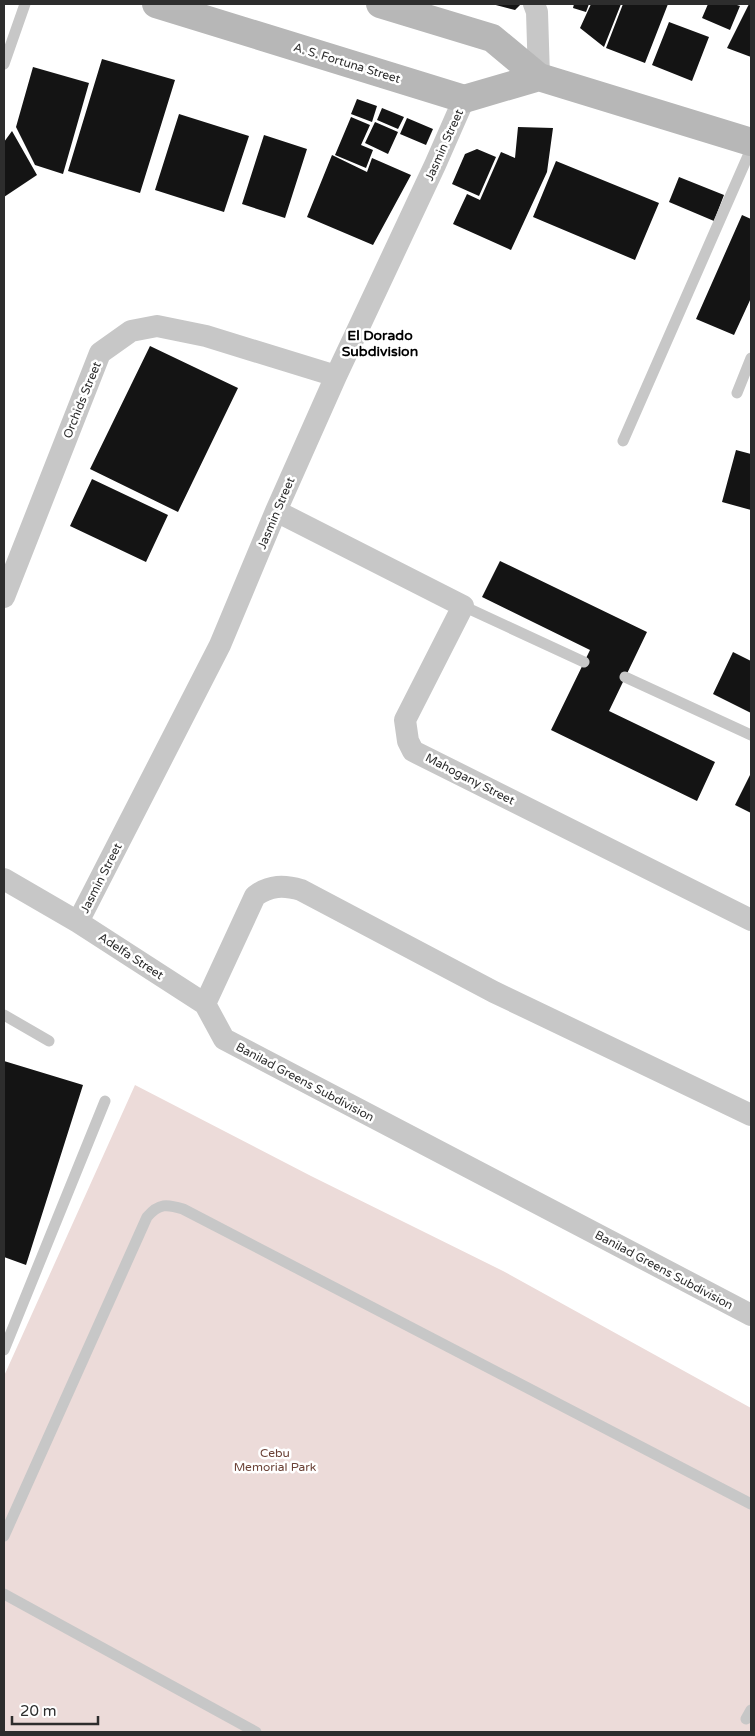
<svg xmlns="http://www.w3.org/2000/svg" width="755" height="1736" font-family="'Varela Round',sans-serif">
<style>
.green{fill:#ecdbd9}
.building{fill:#141414}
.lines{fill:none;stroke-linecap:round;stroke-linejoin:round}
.lane{stroke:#c7c7c7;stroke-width:11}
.street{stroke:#c7c7c7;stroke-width:22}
.secondary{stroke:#b7b7b7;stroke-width:28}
.labels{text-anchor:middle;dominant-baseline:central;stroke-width:5;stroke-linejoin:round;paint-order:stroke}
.street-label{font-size:12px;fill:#2d2d2d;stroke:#fff}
.park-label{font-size:12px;fill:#6b4237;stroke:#fff}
.neighbourhood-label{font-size:14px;font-weight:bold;fill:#000;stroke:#fff}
</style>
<rect width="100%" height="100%" fill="#fff"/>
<path class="green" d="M135,1085L311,1176L503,1271L751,1408V1732H4V1376Z"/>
<path class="building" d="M492,4H521L515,10Z
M574,4H589L586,12L573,8Z
M591,4H621L604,47L580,28Z
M623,4H668L645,63L606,48Z
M708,4H734L740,6L730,30L702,18Z
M749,4H751V57L727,48Z
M669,22L709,37L692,81L652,65Z
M102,59L175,80L140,193L68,171Z
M33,67L89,83L63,174L35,165L16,127Z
M357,99L377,106L372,122L351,114Z
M382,108L404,117L398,129L377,120Z
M179,114L249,136L224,212L155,190Z
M351,117L370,125L361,145L373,150L366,168L335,155Z
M407,118L433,129L426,145L400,134Z
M375,122L398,132L388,154L365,143Z
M518,127L553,128L547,172L511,250L453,224L467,194L480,200L501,152L515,158Z
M12,131L37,175L4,197V142Z
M264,135L307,149L285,218L242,204Z
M477,149L496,157L479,196L452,184L465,154Z
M332,155L367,172L372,158L411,175L373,245L307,217Z
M556,161L659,203L635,260L533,217Z
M679,177L724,195L714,221L669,202Z
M742,215L751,219V298L734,335L696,319Z
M150,346L238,388L178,512L90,469Z
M736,450L751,454V510L722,502Z
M92,479L168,515L146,562L70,526Z
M500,561L647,632L609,711L715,762L697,801L551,730L590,650L482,597Z
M733,652L751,661V713L713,694Z
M751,773V813L735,805Z
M4,1061L83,1085L26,1265L4,1257Z"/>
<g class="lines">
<path class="lane" d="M4,64L25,4
M737,393L751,358
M623,441L751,149
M463,606L584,662
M625,677L751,735
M4,1015L49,1041
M4,1350L105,1101
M4,1536L147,1217C159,1203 167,1204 183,1209L751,1504
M4,1594L256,1732
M746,1719L751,1710"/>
<path class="street" d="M534,4L537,12L539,77
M276,511L463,606L405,720L408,741L413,751L751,920
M4,597L100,353L131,331L157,326L206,336L336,376
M4,879L78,922L205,1004L224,1039L751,1315
M78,922L220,645L276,511L336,376L435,165L464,99
M205,1004L255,896C270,885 284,885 301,890L494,992L751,1115"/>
<path class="secondary" d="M156,4L464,99L539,77
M380,4L492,38L539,77L751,142"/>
</g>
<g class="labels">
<g class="street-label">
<text transform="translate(347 63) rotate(17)">A. S. Fortuna Street</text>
<text transform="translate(444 145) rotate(-66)">Jasmin Street</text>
<text transform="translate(82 400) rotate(-68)">Orchids Street</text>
<text transform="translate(276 513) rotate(-67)">Jasmin Street</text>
<text transform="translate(470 779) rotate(27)">Mahogany Street</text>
<text transform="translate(101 878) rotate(-63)">Jasmin Street</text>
<text transform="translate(131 956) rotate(33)">Adelfa Street</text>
<text transform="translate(305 1082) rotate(28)">Banilad Greens Subdivision</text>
<text transform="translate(664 1270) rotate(28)">Banilad Greens Subdivision</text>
</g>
<g class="park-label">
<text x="275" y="1453">Cebu<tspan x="275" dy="14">Memorial Park</tspan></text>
</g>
<g class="neighbourhood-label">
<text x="380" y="335">El Dorado<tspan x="380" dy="16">Subdivision</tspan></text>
</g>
</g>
<rect width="755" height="1736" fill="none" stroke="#2d2d2d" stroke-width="10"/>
<path d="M12 1716v8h86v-8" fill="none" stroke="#2d2d2d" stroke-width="2.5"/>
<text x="20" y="1716" font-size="15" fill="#2d2d2d" stroke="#ffffff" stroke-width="4" paint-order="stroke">20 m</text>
</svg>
